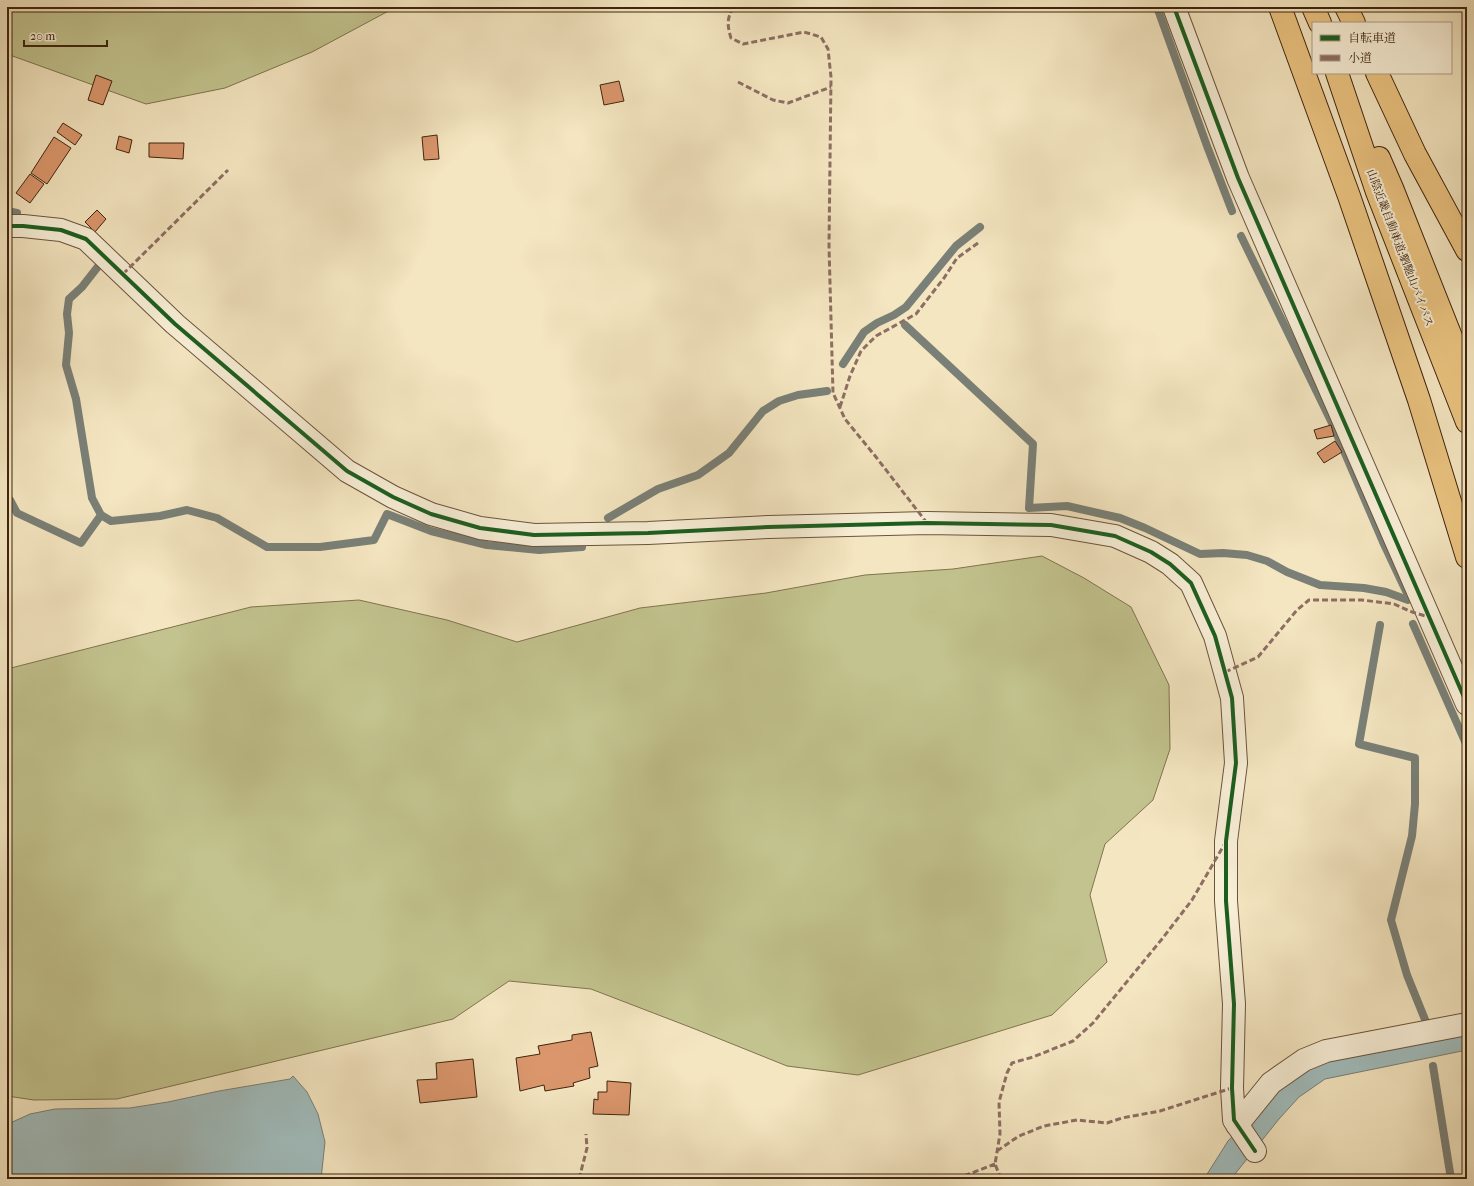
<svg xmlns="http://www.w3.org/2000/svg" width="1474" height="1186" font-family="'IM FELL French Canon','Noto Serif JP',serif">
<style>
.green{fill:#c2c38e;stroke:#80744e}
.water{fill:#a1bdbd;stroke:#7a8077}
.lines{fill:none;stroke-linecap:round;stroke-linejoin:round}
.stream{stroke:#7a8077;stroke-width:8}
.building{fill:#db966c;stroke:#3f240e}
.minor-casing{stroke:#6c543b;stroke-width:24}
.trunk-casing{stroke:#3f240e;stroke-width:24}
.motorway-casing{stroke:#3f240e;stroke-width:24}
.minor{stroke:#f8efd7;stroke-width:22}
.trunk{stroke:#eac380;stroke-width:22}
.motorway{stroke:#eac380;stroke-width:22}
.quiet{stroke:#8d6e63;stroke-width:3;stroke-dasharray:6 3;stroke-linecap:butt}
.cycleway-casing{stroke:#f8efd7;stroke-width:6}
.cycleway{stroke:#1b5e20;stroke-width:4}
.labels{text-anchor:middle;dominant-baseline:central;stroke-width:4;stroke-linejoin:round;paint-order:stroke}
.street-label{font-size:11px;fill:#3f240e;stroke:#f8efd7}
</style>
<rect width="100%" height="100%" fill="#f4e6c1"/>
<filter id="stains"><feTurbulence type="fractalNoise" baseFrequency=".005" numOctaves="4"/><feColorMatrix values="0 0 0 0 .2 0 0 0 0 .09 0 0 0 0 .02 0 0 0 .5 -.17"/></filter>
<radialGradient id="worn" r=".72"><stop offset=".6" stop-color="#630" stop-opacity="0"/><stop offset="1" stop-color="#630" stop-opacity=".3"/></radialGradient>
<path class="green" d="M7,7H396L312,52L225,88L146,104L7,54Z
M1042,556L1084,578L1131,607L1169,685L1170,749L1153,800L1105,844L1090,895L1107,962L1052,1015L858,1075L787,1066L695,1029L591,989L509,981L453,1019L117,1099L34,1100L7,1096V669L251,607L359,600L447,620L517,642L640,608L766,593L865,575L953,569Z"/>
<path class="water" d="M1467,1029V1050L1325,1079L1299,1097L1279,1119L1231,1179H1204L1228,1141L1254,1113L1305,1065Z
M293,1076L307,1092L318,1114L325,1142L321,1179H7V1132L8,1124L30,1114L55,1109L130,1108L168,1102L219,1091L290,1079Z"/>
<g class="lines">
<path class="stream" d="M1157,7L1207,146L1232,211
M7,211L17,213
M1241,236L1332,423L1383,542L1406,591
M100,264L82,287L69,299L67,314L69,333L66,365L76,399L92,498L101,515L111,521L160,516L187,510L217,518L267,547H320L374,540L387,514L431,531L487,545L539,550L582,547
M905,325L1033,444L1029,508L1067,506L1120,518L1145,528L1200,554L1223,553L1247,555L1267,561L1287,572L1320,585L1364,588L1386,592L1408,600
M843,364L864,332L877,323L894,315L906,307L956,246L980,227
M7,501L10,500L17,513L81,543L101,515
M608,518L658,489L698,475L729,453L763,411L779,401L798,395L827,391
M1413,624L1467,746
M1380,625L1359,744L1415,758V804L1412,836L1391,920L1407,975L1426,1022
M1433,1066L1451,1179"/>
</g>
<path class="building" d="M96,75L112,81L103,105L88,100Z
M619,81L624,101L604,105L600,85Z
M63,123L82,135L75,145L57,132Z
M437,135L439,159L424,160L422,137Z
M119,136L132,140L129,153L116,149Z
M54,137L71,148L47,184L31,173Z
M149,143H184L183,159L149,157Z
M30,174L44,184L30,203L16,193Z
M97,210L106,219L95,232L85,222Z
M1331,425L1334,436L1317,439L1314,430Z
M1335,441L1342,452L1324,463L1317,453Z
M591,1032L598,1066L589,1068L590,1078L573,1083L574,1086L545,1091L544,1085L520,1091L516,1058L540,1054L538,1046L572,1040V1035Z
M473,1059L477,1097L420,1103L417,1080L437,1079L436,1063Z
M607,1081L631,1083L629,1115L593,1114L594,1099L598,1100V1092H607Z"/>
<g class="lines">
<defs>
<path id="minor" d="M1174,7L1238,178L1467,704
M7,226H23L61,230L86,239L175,324L347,471L393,497L431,514L480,528L534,535L648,533L768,527L927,523L1051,525L1115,536L1151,552L1170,564L1191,583L1215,636L1232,698L1236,763L1226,841V901L1234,1004L1232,1088L1234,1120L1255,1151
M1237,1125L1271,1083L1304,1060L1326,1051L1467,1024"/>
<path id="trunk" d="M1280,7L1349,196L1419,400L1467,557
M1346,7L1354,23
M1377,73L1415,154L1467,250"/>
<path id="motorway" d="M1313,7L1320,23
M1337,73L1377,192L1467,422
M1379,158L1392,188L1467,377"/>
</defs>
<use href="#minor" class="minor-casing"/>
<use href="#trunk" class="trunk-casing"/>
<use href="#motorway" class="motorway-casing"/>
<use href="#minor" class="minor"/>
<use href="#trunk" class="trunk"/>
<use href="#motorway" class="motorway"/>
<path class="quiet" d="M733,7C727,19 727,25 731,38L743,44L804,32L821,37L828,49L831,77L829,246L833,393L845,419L876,457L927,523
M738,82L773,100L788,103L831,87
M123,274L228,170
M840,407L850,376L861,351L876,336L916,314L944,278L957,258L978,243
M1225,672L1258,657L1297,610L1309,600H1362L1394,604L1412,612L1429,617
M997,1151L1019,1136L1044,1126L1077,1120L1107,1123L1122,1118L1160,1111L1232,1088
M579,1179L587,1148L586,1134
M956,1179L995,1164
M1001,1179L995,1164L1000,1134L999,1102L1007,1073L1012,1063L1033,1057L1073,1041L1093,1023L1162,939L1192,900L1224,845"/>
<defs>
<path id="cycleway" d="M1174,7L1238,178L1467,704
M7,226H23L61,230L86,239L175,324L347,471L393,497L431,514L480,528L534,535L648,533L768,527L927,523L1051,525L1115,536L1151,552L1170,564L1191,583L1215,636L1232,698L1236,763L1226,841V901L1234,1004L1232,1088L1234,1120L1255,1151"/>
</defs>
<use href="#cycleway" class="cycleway-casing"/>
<use href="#cycleway" class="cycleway"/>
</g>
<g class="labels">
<g class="street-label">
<text transform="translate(1400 248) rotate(69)">山陰近畿自動車道;駟馳山バイパス</text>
</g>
</g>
<rect width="1474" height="1186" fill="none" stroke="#f4e6c1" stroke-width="24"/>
<rect x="8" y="8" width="1458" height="1170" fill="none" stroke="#3f240e" stroke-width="2"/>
<rect x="12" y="12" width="1450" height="1162" fill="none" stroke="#3f240e"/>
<rect x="1312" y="22" width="140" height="52" fill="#f8efd7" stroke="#ae9e87"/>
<rect x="1320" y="35" width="20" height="6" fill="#1b5e20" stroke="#ae9e87"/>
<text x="1348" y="42" font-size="12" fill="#3f240e">自転車道</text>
<rect x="1320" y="55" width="20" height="6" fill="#8d6e63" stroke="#ae9e87"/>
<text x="1348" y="62" font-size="12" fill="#3f240e">小道</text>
<path d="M24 40v6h83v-6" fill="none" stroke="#3f240e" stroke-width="2"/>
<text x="30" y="40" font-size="12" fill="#3f240e" stroke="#f8efd7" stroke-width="3" paint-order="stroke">20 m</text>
<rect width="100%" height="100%" filter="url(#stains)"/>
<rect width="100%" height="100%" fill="url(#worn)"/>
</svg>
